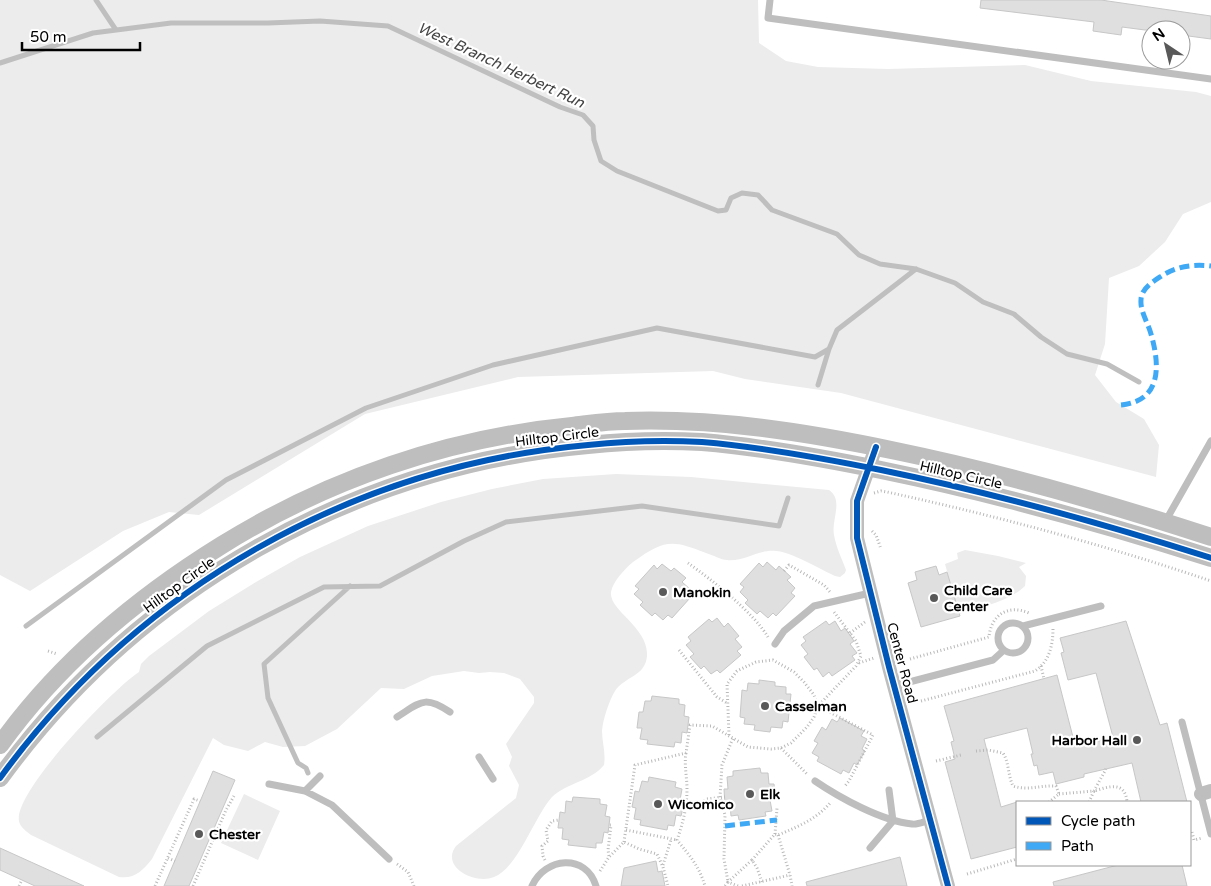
<svg xmlns="http://www.w3.org/2000/svg" width="1211" height="886" font-family="'Varela Round',sans-serif">
<style>
.green{fill:#ececec}
.lines{fill:none;stroke-linecap:round;stroke-linejoin:round}
.stream{stroke:#bfbfbf;stroke-width:5}
.building{fill:#dfdfdf;stroke:#c7c7c7}
.path{stroke:#b9b9b9;stroke-width:3;stroke-dasharray:1 2.5;stroke-linecap:butt}
.service{stroke:#bebebe;stroke-width:7}
.minor{stroke:#bebebe;stroke-width:14}
.tertiary{stroke:#bebebe;stroke-width:18}
.quiet{stroke:#3fa9f5;stroke-width:5;stroke-dasharray:10 5;stroke-linecap:butt}
.cycleway-casing{stroke:#fff;stroke-width:9}
.cycleway{stroke:#0057b8;stroke-width:6}
.poi-dot{fill:#595959;stroke:#fff;stroke-width:2}
.labels{text-anchor:middle;dominant-baseline:central;stroke-width:4.5;stroke-linejoin:round;paint-order:stroke}
.street-label{font-size:14px;fill:#000;stroke:#fff}
.poi-label{font-size:14px;font-weight:bold;fill:#000;stroke:#fff;text-anchor:start}
.water-label{font-size:15px;font-style:italic;fill:#444;stroke:#fff}
</style>
<rect width="100%" height="100%" fill="#fff"/>
<path class="green" d="M0,0H758L759,43L786,61L818,67L888,69L1025,65L1091,81L1196,92L1211,96V202L1183,214L1165,242L1139,266L1109,278L1105,344L1095,375L1116,402L1144,419L1159,445L1156,477L841,393L745,379L713,371L518,377L365,414L199,515L169,512L123,531L30,591L0,575Z
M616,474L691,477L829,490C844,500 831,520 834,535C836,547 842,559 846,570L845,573L840,577L835,576C820,569 791,552 776,551C759,549 744,562 727,560C721,560 713,555 706,553C671,539 664,540 633,562C625,569 613,581 611,592C609,611 649,627 647,656C645,677 625,676 615,691C609,701 603,719 602,731C602,742 606,753 604,765C591,781 567,783 552,797C534,817 518,868 494,877C475,885 440,867 456,846L516,798L519,785L509,766L512,757L506,744L534,703V697L520,679L504,673L490,672L479,673L464,671L432,676L404,689L381,688L337,729L305,746L283,747L265,742L248,751L224,745L213,738L152,859C142,871 135,879 119,877L31,835C26,831 20,827 19,821C13,792 114,688 139,672L141,664L149,656L209,611L256,582L300,557L368,526L441,502L492,489L543,479Z
M965,550L998,556L1026,563L1019,567L1026,576L1025,586C1009,602 980,607 959,614L945,564L958,559L957,553Z
M244,794L280,811L258,860L221,843Z"/>
<g class="lines">
<path class="stream" d="M96,0L116,30
M0,63L93,33L171,23H268L320,21L388,26L560,107L583,115L593,126L594,140L601,161L617,171L718,211L726,210L731,198L742,193L758,195L772,210L837,234L859,255L880,264L916,269L955,283L983,302L1014,314L1041,337L1067,354L1107,364L1139,382
M818,385L829,349
M26,626L226,480L366,408L493,365L657,328L815,357L829,349L837,330L916,269
M97,737L207,646L324,587L380,586L464,541L506,522L642,506L779,526L788,498
M308,773L306,768L298,763L268,698L264,664L350,586"/>
</g>
<path class="building" d="M981,0H1101L1211,16V39L1181,35V30H1145L1122,27L1121,35L1093,31L1094,22L980,8Z
M767,562L776,570L779,566L791,577L787,580L795,588L791,593L795,596L776,616L773,613L768,618L760,611L757,614L745,603L748,600L740,592L744,587L740,584L759,563L763,567Z
M662,564L671,571L674,568L686,578L682,582L691,590L686,594L690,598L672,618L668,615L663,620L655,613L652,616L640,605L643,602L634,594L639,589L635,586L654,565L657,569Z
M936,566L939,575L947,572L960,616L921,627L908,583L917,580L915,572Z
M717,618L724,627L728,623L739,636L735,639L742,647L737,651L741,655L720,673L717,670L711,674L704,666L701,669L690,657L694,654L686,645L691,641L688,637L709,619L712,622Z
M826,621L829,625L835,621L841,631L845,628L854,641L850,644L857,653L852,656L855,660L832,676L829,672L823,677L817,668L814,670L804,657L808,654L801,645L806,641L803,637Z
M1126,621L1160,725L1167,723L1187,802H1141L1132,763L1084,774V777L1056,784L1053,772L1039,775L1037,765L1034,766L1031,754H1033L1027,728L984,739L1001,807L1017,802V847L971,859L945,762L955,759L951,742L954,741L944,706L1057,675L1074,741L1083,738L1085,745L1113,737L1096,673L1068,680L1061,653L1064,652L1060,638Z
M759,680L775,682V686L786,687V694H791L788,722L783,721L782,728L771,727L770,732L754,730L755,725L744,724L745,718L740,717L742,690L747,691L748,683L759,684Z
M652,696L679,699V704L685,705L684,716L689,717L687,733L682,732L681,743L675,742L674,747L647,744L648,740L640,739L642,728H637L639,712H643L645,701H651Z
M840,718L864,731L861,736L867,739L862,749L865,751L857,765L854,763L849,773L843,770L841,774L817,761L819,757L812,753L818,743L814,741L822,727L826,730L832,719L837,722Z
M760,768L761,773H768L769,784H774L776,800H770L772,811L765,812L766,816L739,820L738,815L731,816L730,805H725L724,789H728L727,777L733,776V771Z
M213,771L235,780L189,886H164Z
M649,777L676,782L675,787L682,789L680,800L685,801L681,816L676,815L674,826L668,825L667,830L640,825L641,820L634,819L636,808L632,807L635,791L639,792L642,781L648,782Z
M573,797L600,799V804L607,805L605,816L610,817L608,833L604,832L602,843H596V848L568,845L569,840L562,839L563,828H558L560,812L565,813L566,801L572,802Z
M0,848L84,886H35L0,870Z
M900,857L907,886H807L806,882Z
M656,861L658,872L662,871L665,886H621L624,868Z
M1118,865H1182L1187,886H1054L1053,882Z"/>
<g class="lines">
<path class="path" d="M874,493L881,491L887,492C997,516 1105,545 1211,581
M872,531L876,535L881,549
M688,563C712,580 753,612 768,637
M784,571L789,565L824,585L830,592
M850,633L865,622
M679,650L717,697L727,703
M48,651L57,654
M910,659L989,637C991,615 1008,604 1029,613
M859,663L874,658
M1041,666L1044,679
M921,701L1035,671C1050,661 1053,644 1053,628
M729,735L727,684L737,671L756,662L773,660L794,672L804,682L814,695L818,706L873,735L849,781L844,787
M781,748L807,774
M976,751L988,750L1003,753C1009,762 1008,776 1013,786C1028,791 1040,785 1056,786L1059,794L1049,802
M686,753C684,765 687,777 687,789C687,807 683,823 677,840C690,856 699,866 705,886
M936,761L961,755
M1059,794L1094,791L1106,769
M1089,802L1094,791C1108,787 1125,780 1127,802
M683,808H698L706,799L725,797
M626,830L677,840
M1192,832L1194,840L1202,838
M775,834L777,808
M778,835L790,875L792,886
M624,842L635,765L686,753L690,725L712,726L748,747L771,749L781,748L791,743L807,727L814,717L818,706L856,666L861,656L856,641L834,612
M609,856L608,850L611,825H609
M168,858L175,861
M545,860L543,856L542,846L548,841L546,830L552,821L559,820
M752,860L775,834L778,835C797,827 817,819 830,803
M397,864L408,872L414,886
M663,865L671,840
M600,871L609,857L624,842L639,849L657,854L663,867L668,886
M967,874L1017,859
M19,886L22,880
M155,886L194,799L200,801
M193,886L226,810L234,796
M725,886L728,882L724,859L725,815L720,797L722,765L733,738
M738,886L728,882L752,860L757,868L762,882
M742,886L790,875"/>
<path class="service" d="M770,0L768,18L1211,79
M1165,522L1211,441
M998 638a15 15 0 1 1 30 0a15 15 0 1 1-30 0Z
M1023,626L1101,606
M775,644L784,631L814,606L870,593
M894,686L993,660L1004,650
M397,717C421,702 424,695 450,712
M1182,722L1211,834
M479,757L493,779
M815,781C840,798 882,821 912,824C918,825 925,821 931,820
M269,784L305,791L332,805L389,859
M305,791L320,776
M870,848L893,821L889,790
M532,886C545,857 586,853 596,886"/>
<path class="minor" d="M876,447L857,501V538L889,667L948,886
M1201,794L1211,791"/>
<path class="tertiary" d="M0,745C58,664 138,597 222,545C328,479 448,438 572,426C589,424 607,421 625,421C717,418 806,432 896,451C1003,473 1107,503 1211,537
M0,778C139,587 353,466 588,445C626,441 664,440 702,442C762,447 822,458 881,470C993,493 1102,523 1211,558"/>
<path class="quiet" d="M1121,405C1162,401 1160,365 1151,334C1148,323 1140,311 1141,300C1141,288 1154,281 1163,275C1178,266 1194,264 1211,266
M725,826L777,820"/>
<defs>
<path id="cycleway" d="M876,447L857,501V538L889,667L948,886
M0,778C139,587 353,466 588,445C626,441 664,440 702,442C762,447 822,458 881,470C993,493 1102,523 1211,558"/>
</defs>
<use href="#cycleway" class="cycleway-casing"/>
<use href="#cycleway" class="cycleway"/>
</g>
<g class="poi-dot">
<circle cx="663" cy="592" r="5"/>
<circle cx="934" cy="598" r="5"/>
<circle cx="765" cy="706" r="5"/>
<circle cx="1137" cy="740" r="5"/>
<circle cx="750" cy="794" r="5"/>
<circle cx="658" cy="804" r="5"/>
<circle cx="199" cy="834" r="5"/>
</g>
<g class="labels">
<g class="street-label">
<text transform="translate(557 437) rotate(-7)">Hilltop Circle</text>
<text transform="translate(961 475) rotate(13)">Hilltop Circle</text>
<text transform="translate(179 585) rotate(-36)">Hilltop Circle</text>
<text transform="translate(902 663) rotate(75)">Center Road</text>
</g>
<g class="poi-label">
<text x="944" y="590">Child Care<tspan x="944" dy="16">Center</tspan></text>
<text x="673" y="592">Manokin</text>
<text x="775" y="706">Casselman</text>
<text x="1127" y="740" text-anchor="end">Harbor Hall</text>
<text x="760" y="794">Elk</text>
<text x="668" y="804">Wicomico</text>
<text x="209" y="834">Chester</text>
</g>
<g class="water-label">
<text transform="translate(501 65) rotate(25)">West Branch Herbert Run</text>
</g>
</g>
<rect x="1016" y="801" width="175" height="65" fill="#ffffff" stroke="#999999"/>
<rect x="1026" y="817" width="25" height="8" fill="#0057b8" stroke="#999999"/>
<text x="1061" y="826" font-size="15" fill="#000000">Cycle path</text>
<rect x="1026" y="842" width="25" height="8" fill="#3fa9f5" stroke="#999999"/>
<text x="1061" y="851" font-size="15" fill="#000000">Path</text>
<g transform="translate(1166 45) rotate(325)"><circle r="24" fill="#ffffff" stroke="#999999"/>
<path d="M0-4L9 19L0 12L-9 19Z" fill="#595959"/>
<text y="-8" font-size="14" font-weight="bold" text-anchor="middle" fill="#000000">N</text>
</g>
<path d="M22 42v8h118v-8" fill="none" stroke="#000000" stroke-width="2.5"/>
<text x="30" y="42" font-size="15" fill="#000000" stroke="#ffffff" stroke-width="4" paint-order="stroke">50 m</text>
</svg>
